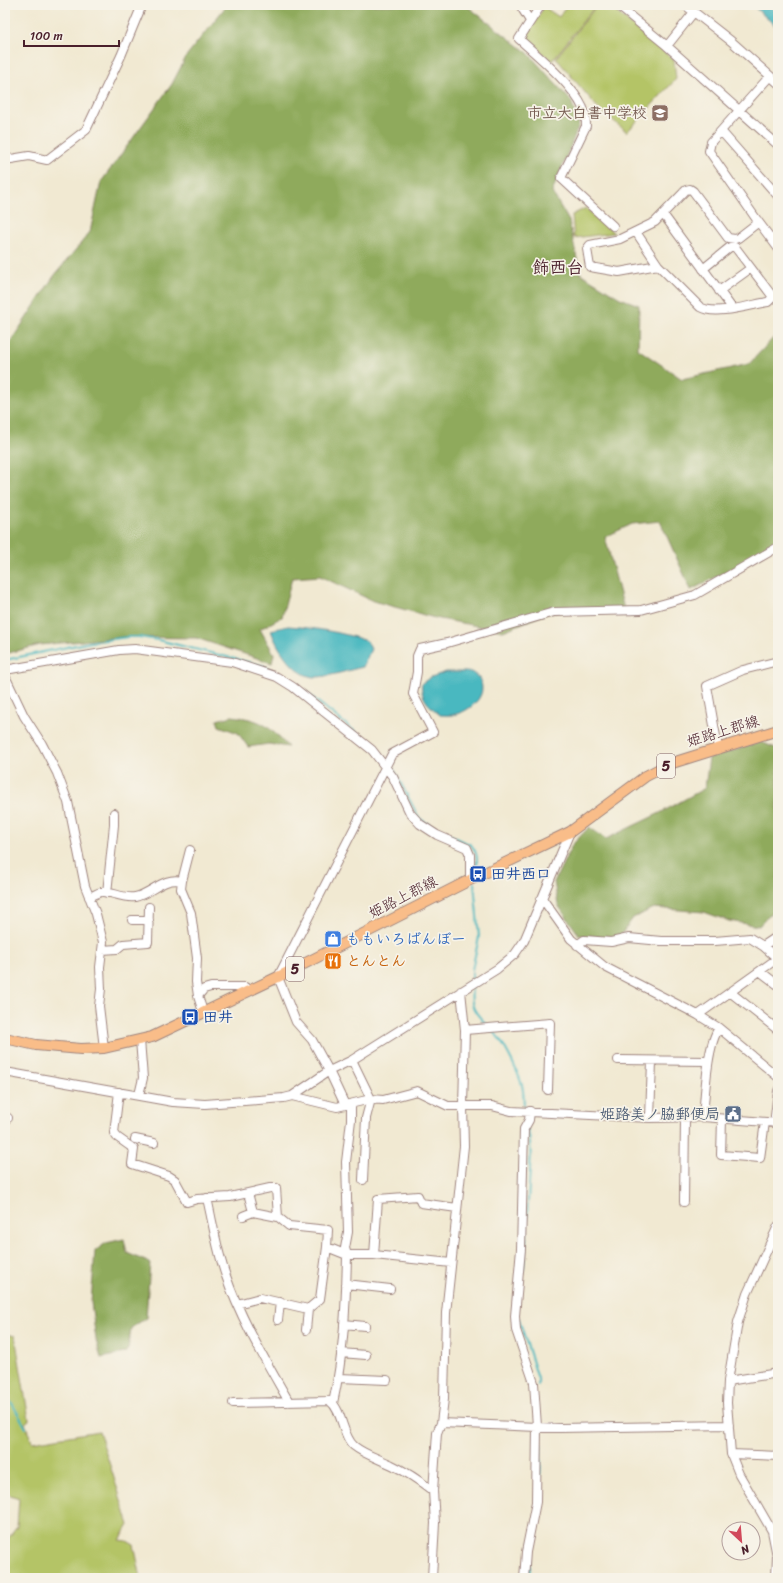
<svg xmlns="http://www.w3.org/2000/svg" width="783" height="1583" font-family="Sriracha,'Klee One',sans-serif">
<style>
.green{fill:#b4c466;stroke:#7f7248}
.forest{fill:#8faa5b;stroke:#6c6443}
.water{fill:#48b8c0;stroke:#496c76}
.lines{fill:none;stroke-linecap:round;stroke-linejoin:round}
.stream{stroke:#48b8c0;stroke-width:2}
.minor-casing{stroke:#9e847e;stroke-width:10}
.major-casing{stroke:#9e847e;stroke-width:12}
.minor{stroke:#fff;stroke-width:8}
.major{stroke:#f9bd89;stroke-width:10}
.labels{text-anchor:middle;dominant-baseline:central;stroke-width:3.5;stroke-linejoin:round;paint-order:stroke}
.shield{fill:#f7f3e8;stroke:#7e5f64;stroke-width:1}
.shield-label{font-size:14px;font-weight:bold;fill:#4a1f2b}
.education-label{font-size:15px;font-weight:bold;fill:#785e54;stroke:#f7f3e8;text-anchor:end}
.street-label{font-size:15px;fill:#4a1f2b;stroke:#f7f3e8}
.transit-label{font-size:15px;font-weight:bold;fill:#164399;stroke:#f7f3e8;text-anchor:start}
.shop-label{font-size:15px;font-weight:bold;fill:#366cbe;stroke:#f7f3e8;text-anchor:start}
.food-label{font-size:15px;font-weight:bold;fill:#c56008;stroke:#f7f3e8;text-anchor:start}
.service-label{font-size:15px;font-weight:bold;fill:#4e5e75;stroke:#f7f3e8;text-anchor:end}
.quarter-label{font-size:17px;font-weight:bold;fill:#4a1f2b;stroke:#f7f3e8}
</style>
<rect width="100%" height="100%" fill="#f7f3e8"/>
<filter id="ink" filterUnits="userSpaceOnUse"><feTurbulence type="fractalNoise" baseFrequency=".025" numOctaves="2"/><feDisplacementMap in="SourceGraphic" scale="8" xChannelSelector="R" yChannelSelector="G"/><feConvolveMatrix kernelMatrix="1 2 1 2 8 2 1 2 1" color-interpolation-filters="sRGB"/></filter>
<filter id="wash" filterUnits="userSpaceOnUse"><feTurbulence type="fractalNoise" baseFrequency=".012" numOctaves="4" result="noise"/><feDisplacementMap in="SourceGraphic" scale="16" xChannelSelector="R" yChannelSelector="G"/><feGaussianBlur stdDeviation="0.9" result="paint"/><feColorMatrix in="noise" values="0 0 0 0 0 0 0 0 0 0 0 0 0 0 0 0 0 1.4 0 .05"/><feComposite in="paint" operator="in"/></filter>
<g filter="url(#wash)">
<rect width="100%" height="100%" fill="#f1e9d2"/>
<path class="green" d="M567,5L595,6L552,61L526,40L525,37L544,7L559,17Z
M597,5H608L674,60L676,79L627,132L598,108L556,58Z
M586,208L614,233L574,238L572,215Z
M5,1334L15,1336L29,1420L25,1423L32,1442L99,1431L129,1525L120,1540L127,1541L134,1545L141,1578H5V1541H6L17,1527L19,1498L5,1493Z"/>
<path class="forest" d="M227,5H462L467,6L528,53L571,101L579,125L552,192L569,221L580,273L620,298L639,305L638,349L682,379L749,364L778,333V542L757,556L691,590L660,521L632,524L605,537L624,609L548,613L503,631L435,618L373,601L320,576L292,578L282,617L260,629L274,654L272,663L196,638L123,637L40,645L5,654V350L54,276L90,232L101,182L172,84L187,55Z
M232,716C263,720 268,725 288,747L269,744L248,747L238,733L219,726L217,720Z
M761,742L778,749V905L759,926L729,921L704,912L654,908L633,918L618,939L579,935L558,905L554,882L572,845L589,827L606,839L660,813L705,788L709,758Z
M124,1239L127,1253L150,1263L146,1318L131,1328L128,1349L125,1353L101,1358L96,1340L91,1302L95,1251L106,1243Z"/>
<path class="water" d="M752,5H770L778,14V28Z
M288,626C314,628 342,632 367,641L371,649L363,667C349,670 329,677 316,677C296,678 276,647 271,630Z
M446,672H471C474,674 479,677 480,680C488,696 470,711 456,714C451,716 445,715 440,715C429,705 420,699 422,683L431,677Z"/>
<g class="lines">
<path class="stream" d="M5,660L91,642L127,637H139L158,640L264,666L293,683
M303,690L373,746L387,761
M390,764L393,768L419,818L431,826L471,845C479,854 477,862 476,873
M472,981V970L479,937L474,883
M472,988C470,1007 474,1012 488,1026
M492,1030C503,1040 517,1070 522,1085C524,1093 524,1102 524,1110
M523,1270C527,1243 527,1214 529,1186C530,1168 533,1146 527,1128
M519,1319L538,1379V1385
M5,1396L13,1405L26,1428
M540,1481L541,1442
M529,1578L532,1541"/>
</g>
</g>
<g filter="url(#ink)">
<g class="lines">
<defs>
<path id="minor" d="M520,5L530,21
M541,5L519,39C539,57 572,84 583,108C586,114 586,120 586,126L561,178L613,226
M617,5L667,46L778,145
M685,5L731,41L778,83
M667,46L694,12
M770,76L711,142L709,151L757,220L778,248
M721,131L778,196
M5,160L29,156L47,160L86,130L121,56L142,5
M663,214L732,308
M636,232L658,265L700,307C715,316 750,305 768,302L773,297L735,247H730L703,269
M658,265L619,272L590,267L587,249L590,245L620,239L655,222L686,190L690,189L693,191L728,238L735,239L738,238L756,224L757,220
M719,291L751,268
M5,670L119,650L135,649L232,662L277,677L293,687L372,750L393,777L410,813L420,824L437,835L467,848L470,855V880
M5,676L24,716L42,744L57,773L68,802L85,886L96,914L103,942L100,967L101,989L99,1006L104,1048
M718,748L707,686L743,670L778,661
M182,881L181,889L191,913L197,958L196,982L198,996L203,1012
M107,893L114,825V813
M89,897C93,896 97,893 101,892C111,891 123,899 135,897C151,894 164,876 182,881L190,850
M541,899L544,901L571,939L605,967L698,1015L719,1028L778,1077
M132,920H149
M577,945L584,940L611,942L629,938L661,941H715L750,938L763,946L778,959
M763,946L778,936
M102,950L117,949L123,944L148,942L149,907
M761,972L778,985
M730,992L778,1030
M198,996L204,989L211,987H245L250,991
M698,1015L778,958
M465,1030L550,1023L548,1090
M352,1060L371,1099L366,1118L363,1180
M618,1060L708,1061
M5,1072L173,1102L205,1104L284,1098L292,1096L329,1071L352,1060L497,969L515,954L524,941L570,832
M778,1091L775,1116L778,1122
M119,1092L114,1133L117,1137L134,1149L132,1164L169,1176L175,1180L187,1202L197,1199L230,1197L270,1188H276L278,1217L289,1226L328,1230L327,1247L320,1299L308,1309L306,1330
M139,1095L143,1078L140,1040
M292,1096L337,1107L371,1099L383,1100L417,1091L448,1106H492L511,1111L650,1118L703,1117L778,1123
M345,1105L329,1071L312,1040L296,1022L278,977L392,754L433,732L413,694L417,672V656L420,649L447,643L554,612L641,610L695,595L778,547
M703,1117C705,1095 707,1045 719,1028
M5,1118H8
M650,1118L652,1061
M722,1119L721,1155L760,1158L765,1122
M135,1139L154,1143
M248,1193L253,1212
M207,1198C213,1224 217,1251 226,1276C241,1320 266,1361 289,1402
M684,1202L685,1119
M243,1216L253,1212L278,1217
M327,1247L347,1255H374L451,1263
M374,1255L378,1199L418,1196L421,1203L457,1208
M346,1284L390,1289
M237,1304L260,1298L308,1309
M278,1320L280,1302
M344,1324L365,1326
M341,1353L366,1355
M339,1378L387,1380
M728,1381L778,1373
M233,1403L330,1401C343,1411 342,1436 354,1446C365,1455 380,1459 392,1465C407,1472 420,1481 433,1491
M333,1403C344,1354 346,1304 347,1255L345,1248L348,1232L346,1162L351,1120V1104
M441,1423L560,1428L729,1425
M731,1454L778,1456
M432,1578L435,1523L433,1491L437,1433L441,1423L444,1399L446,1313L464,1146L463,1106L465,1030L461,991
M524,1578L526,1552L536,1502L537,1426L534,1383L516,1330L515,1316L521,1249L524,1129L529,1120L530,1111
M776,1578L777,1556L772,1531L739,1474L731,1454L727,1403L728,1381L738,1322L747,1294L778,1226"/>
<path id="major" d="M5,1038L36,1045L81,1049L104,1048L152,1037L278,977L470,880L570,832L646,776L669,764L778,730"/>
</defs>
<use href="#minor" class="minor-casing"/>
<use href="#major" class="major-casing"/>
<use href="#minor" class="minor"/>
<use href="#major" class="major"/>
</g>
</g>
<defs>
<symbol id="school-square" viewBox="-11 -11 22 22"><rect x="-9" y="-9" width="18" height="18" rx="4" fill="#8d6e63" stroke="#f7f3e8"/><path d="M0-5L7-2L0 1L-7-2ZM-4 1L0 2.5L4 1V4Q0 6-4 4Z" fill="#fff"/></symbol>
<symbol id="bus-square" viewBox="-11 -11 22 22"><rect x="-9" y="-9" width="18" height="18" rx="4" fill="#1a4fb4" stroke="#f7f3e8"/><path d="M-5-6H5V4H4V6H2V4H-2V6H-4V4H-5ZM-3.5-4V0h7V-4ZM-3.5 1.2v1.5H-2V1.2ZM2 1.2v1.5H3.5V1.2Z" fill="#fff"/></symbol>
<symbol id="shop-square" viewBox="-11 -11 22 22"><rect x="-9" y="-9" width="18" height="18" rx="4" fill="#3f7fe0" stroke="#f7f3e8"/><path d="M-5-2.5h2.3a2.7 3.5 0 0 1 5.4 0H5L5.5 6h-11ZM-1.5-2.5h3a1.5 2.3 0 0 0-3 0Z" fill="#fff"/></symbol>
<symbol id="restaurant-square" viewBox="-11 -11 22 22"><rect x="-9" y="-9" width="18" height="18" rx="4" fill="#e8710a" stroke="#f7f3e8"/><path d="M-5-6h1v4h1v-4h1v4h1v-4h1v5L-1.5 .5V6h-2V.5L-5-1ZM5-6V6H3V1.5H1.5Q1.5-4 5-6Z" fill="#fff"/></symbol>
<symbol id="civic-square" viewBox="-11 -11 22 22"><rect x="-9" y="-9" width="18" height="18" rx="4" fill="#5c6f8a" stroke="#f7f3e8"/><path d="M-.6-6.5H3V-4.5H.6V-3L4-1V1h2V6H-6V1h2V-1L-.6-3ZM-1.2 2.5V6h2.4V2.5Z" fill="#fff"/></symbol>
</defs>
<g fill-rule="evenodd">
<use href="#school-square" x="650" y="103" width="20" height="20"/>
<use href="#bus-square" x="468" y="864" width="20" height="20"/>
<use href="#shop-square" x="323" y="929" width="20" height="20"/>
<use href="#restaurant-square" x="323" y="951" width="20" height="20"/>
<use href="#bus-square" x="180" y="1007" width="20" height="20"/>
<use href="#civic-square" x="723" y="1104" width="20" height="20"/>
</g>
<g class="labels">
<g class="shield">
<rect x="657" y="754" width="18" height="24" rx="3"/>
<rect x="286" y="957" width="18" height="24" rx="3"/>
</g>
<g class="shield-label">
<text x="666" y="766">5</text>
<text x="295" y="969">5</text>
</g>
<g class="education-label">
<text x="647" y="113">市立大白書中学校</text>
</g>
<g class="street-label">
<text transform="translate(723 731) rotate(-17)">姫路上郡線</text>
<text transform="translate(403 897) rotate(-27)">姫路上郡線</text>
</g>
<g class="transit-label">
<text x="491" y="874">田井西口</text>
<text x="203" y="1017">田井</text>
</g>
<g class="shop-label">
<text x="346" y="939">ももいろばんぼー</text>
</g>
<g class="food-label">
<text x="346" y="961">とんとん</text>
</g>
<g class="service-label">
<text x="720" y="1114">姫路美ノ脇郵便局</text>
</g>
<g class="quarter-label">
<text x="558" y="267">飾西台</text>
</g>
</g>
<rect width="783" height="1583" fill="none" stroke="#f7f3e8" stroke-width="20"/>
<g transform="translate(741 1541) rotate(154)"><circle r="19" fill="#f7f3e8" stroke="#b29e9c"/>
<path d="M0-3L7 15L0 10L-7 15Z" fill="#d1495b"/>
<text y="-6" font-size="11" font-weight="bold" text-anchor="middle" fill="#4a1f2b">N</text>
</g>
<path d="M24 40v6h95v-6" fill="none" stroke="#4a1f2b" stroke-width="2"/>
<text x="30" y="40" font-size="12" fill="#4a1f2b" stroke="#f7f3e8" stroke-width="3" paint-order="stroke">100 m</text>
</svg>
